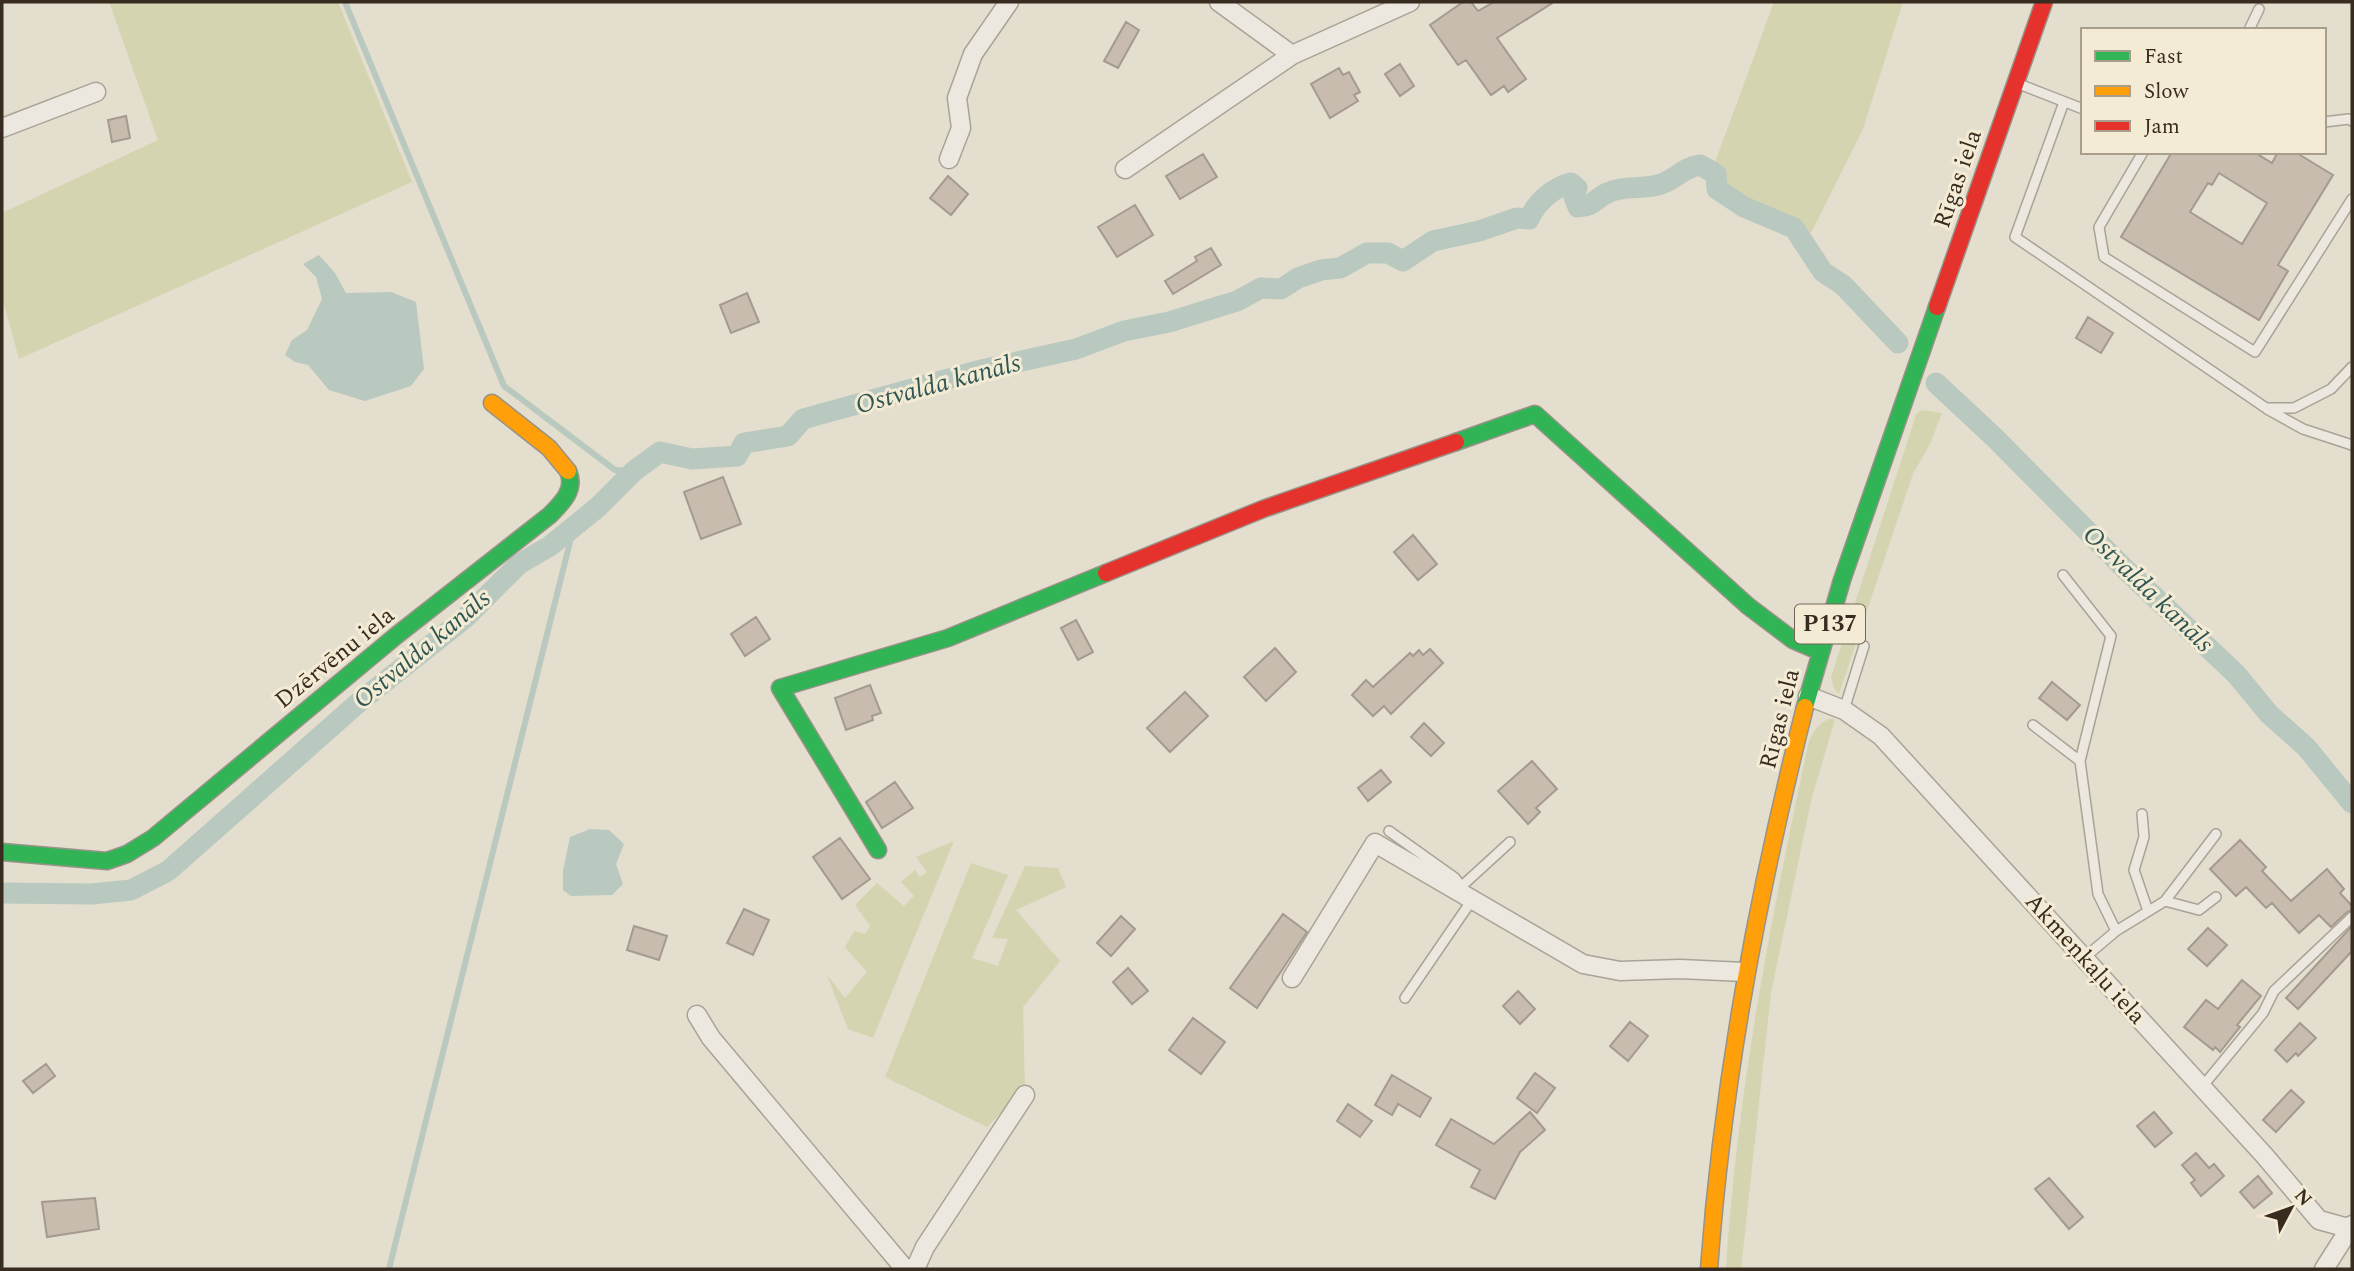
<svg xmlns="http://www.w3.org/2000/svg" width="2354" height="1271" font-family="Spectral,serif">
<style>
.green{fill:#d4d4b1}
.water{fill:#b9c9bf}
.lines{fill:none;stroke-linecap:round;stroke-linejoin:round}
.stream{stroke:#b9c9bf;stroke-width:6}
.canal{stroke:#b9c9bf;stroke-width:21}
.building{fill:#c8bcaf;stroke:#a49a8e;stroke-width:2;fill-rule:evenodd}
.lane-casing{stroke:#a9a397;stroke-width:12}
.street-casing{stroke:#a9a397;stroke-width:21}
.fast-casing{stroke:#999287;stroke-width:19}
.slow-casing{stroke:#999287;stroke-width:19}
.jam-casing{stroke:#999287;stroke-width:19}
.lane{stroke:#ece8df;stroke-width:9}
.street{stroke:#ece8df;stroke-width:18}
.fast{stroke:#30b455;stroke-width:16}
.slow{stroke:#ff9f0a;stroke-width:16}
.jam{stroke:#e5322d;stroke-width:16}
.labels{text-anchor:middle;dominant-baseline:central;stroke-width:6;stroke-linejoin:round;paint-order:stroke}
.shield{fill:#f4ebd5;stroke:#706556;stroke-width:2}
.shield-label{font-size:23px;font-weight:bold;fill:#382b1f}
.street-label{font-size:24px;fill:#382b1f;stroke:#f4ebd5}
.water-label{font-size:26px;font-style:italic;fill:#2f5754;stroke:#f4ebd5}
</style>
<rect width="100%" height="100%" fill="#e4dece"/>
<path class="green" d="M109,2H338L412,182L19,359L2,297V213L158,140Z
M1774,2H1903L1863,129L1811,233L1710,176Z
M1921,410L1942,413L1930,444L1913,474L1839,694L1834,688L1831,677L1916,415Z
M1829,719H1835L1811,801L1771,993L1741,1269H1726C1737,1092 1771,918 1808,745C1812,733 1817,724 1829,719Z
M954,841L873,1038L848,1029L827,975L845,998L867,972L845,947L854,931L865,934L870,926L855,905L877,883L904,906L914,896L901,882L915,870L920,877L927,872L916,857Z
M971,863L1008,875L972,958L998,966L1008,939L992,938L1025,866L1058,868L1066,887L1016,910L1060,961L1023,1007L1025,1089L987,1127L885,1077Z"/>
<path class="water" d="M319,255L335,273L346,293L391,292L416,302L424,369L411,386L365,401L329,390L308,365L295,362L285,355L292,340L307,330L322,299L316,277L303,264Z
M590,829L609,830L624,844L616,864L623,884L612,895L571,896L563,890V871L570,837Z"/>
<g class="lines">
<path class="stream" d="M345,2L504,386L615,470L634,471
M389,1269L574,526"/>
<path class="canal" d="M1936,383L1995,438L2124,568L2236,674L2269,714L2306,747L2352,803
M2,893L92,894L131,890L168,871L358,703L465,618L519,564L550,546L598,507L634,471L660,452L692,459L737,456L744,443L788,436L803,419L977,371L1076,349L1124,331L1169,322L1237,301L1261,288L1281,289L1298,278L1321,270L1340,268L1367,253H1388L1403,261L1433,241L1479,231L1517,218L1529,219C1536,203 1553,187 1571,183L1577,188L1574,197L1578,207C1594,206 1595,199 1607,193C1624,185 1644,190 1661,184C1676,179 1684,167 1700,165L1716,174L1717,189L1744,207L1794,228L1823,272L1843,285L1898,343"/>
</g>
<path class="building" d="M1463,2H1471L1478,11L1494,2H1554L1497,38L1526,79L1508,92L1504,86L1491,95L1466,60L1458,65L1430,25Z
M1126,22L1139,30L1118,68L1104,61Z
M1400,64L1414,86L1400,96L1385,74Z
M1339,68L1343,75L1349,72L1360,92L1354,95L1358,101L1330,118L1311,84Z
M126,116L130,138L112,142L108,120Z
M2172,152H2254L2272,163L2278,152H2295L2333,175L2278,265L2288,271L2259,320L2121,237ZM2219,173L2267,203L2242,244L2190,212L2208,183L2212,185Z
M1203,154L1217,177L1180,199L1166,176Z
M948,176L968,194L951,215L930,198Z
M1135,205L1153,235L1117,257L1098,227Z
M1211,248L1221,265L1173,294L1165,281L1197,261L1195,257Z
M747,293L759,322L731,333L720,305Z
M2088,317L2113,333L2101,353L2076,338Z
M723,477L741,524L701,539L684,492Z
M1413,535L1437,564L1418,580L1394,552Z
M756,617L770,639L745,656L731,634Z
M1076,620L1093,652L1078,660L1061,628Z
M1275,648L1296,672L1266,701L1244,677Z
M1430,649L1443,663L1391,714L1384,706L1373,716L1352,695L1366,680L1373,687L1410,653L1413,656L1419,650L1423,655Z
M2052,682L2080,705L2067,720L2039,698Z
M870,685L881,713L872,716L873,720L846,730L835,698Z
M1185,692L1208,716L1170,752L1147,728Z
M1424,723L1444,743L1431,756L1411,737Z
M1532,761L1557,789L1536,808L1540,812L1528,824L1498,791Z
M1381,770L1391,782L1368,801L1358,788Z
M895,782L913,808L882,828L866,802Z
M840,838L870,879L842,899L813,857Z
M2240,840L2266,867L2262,871L2291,901L2327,869L2344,889L2340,893L2352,906V910L2347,912L2331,927L2319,915L2299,933L2272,903L2266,908L2246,887L2236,896L2210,869Z
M744,909L769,920L753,955L727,943Z
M1283,914L1307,932L1257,1008L1230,988Z
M1121,916L1135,929L1111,956L1097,943Z
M634,926L667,936L659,960L627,950Z
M2352,926V951L2298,1009L2286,998Z
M2208,928L2227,945L2207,966L2188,949Z
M1128,968L1148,991L1132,1004L1113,982Z
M2242,980L2261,996L2237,1025L2240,1027L2220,1052L2215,1047L2213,1050L2184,1027L2206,1000L2218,1009Z
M1518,991L1535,1009L1520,1024L1503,1006Z
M1193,1018L1225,1042L1201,1074L1169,1050Z
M1630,1022L1648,1036L1628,1061L1610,1046Z
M2300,1023L2316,1038L2298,1056L2296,1053L2287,1062L2275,1050Z
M46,1064L55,1076L33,1093L23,1081Z
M1535,1073L1555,1088L1537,1113L1517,1098Z
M1392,1075L1431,1098L1420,1117L1398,1104L1392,1115L1375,1105Z
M2291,1090L2304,1102L2276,1132L2263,1120Z
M1348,1104L1372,1121L1360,1137L1337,1121Z
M1530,1112L1545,1130L1520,1152L1495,1199L1471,1187L1480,1170L1436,1145L1451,1119L1494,1144Z
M2154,1112L2172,1133L2155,1147L2137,1126Z
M2196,1153L2209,1168L2214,1164L2224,1176L2201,1196L2191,1183L2195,1180L2182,1165Z
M2258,1176L2272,1193L2254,1208L2240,1192Z
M2049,1178L2083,1217L2069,1229L2035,1189Z
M95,1198L99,1229L47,1237L42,1202Z"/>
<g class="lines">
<defs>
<path id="lane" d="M2249,30L2259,9
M2019,84L2083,109
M2064,102L2015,237L2266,408H2294L2331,389L2352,367
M2324,122L2349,119L2352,121
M2143,152L2099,227L2104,257L2255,352L2352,199
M2267,409L2303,429L2352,445
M2063,575L2111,636L2080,761L2098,894L2116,931
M1844,710L1864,646
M2033,725L2080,761
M2142,814L2144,837L2134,870L2148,911
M1389,831L1455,878L1472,900L1405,998
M1463,885L1510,842
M2165,901L2199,910L2216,897
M2084,958L2116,931L2165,901L2216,834
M2202,1087L2263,1013L2274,991L2352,917"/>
<path id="street" d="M1219,2L1292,55
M2,128L96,92
M949,159L961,128L957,98L973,54L1009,2
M1125,169L1292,55L1410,2
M1808,696L1844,710L1881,736L2264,1155L2319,1220L2352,1229
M1292,978L1375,843L1583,964L1620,971L1680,969L1744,972
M697,1015L711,1038L905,1269
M915,1269L925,1247L1025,1095
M2324,1269L2352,1225"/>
<path id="fast" d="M1456,442L1535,414L1748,606L1793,640L1821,652
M1805,707L1842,580L1937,307
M878,850L780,688L948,638L1106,573
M2,852L107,861L127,854L153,838L397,635L550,515C563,502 576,489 568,471"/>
<path id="slow" d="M492,403L549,448L568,471
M1709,1269C1723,1077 1758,893 1805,707"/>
<path id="jam" d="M1937,307L2044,2
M1106,573L1263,509L1456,442"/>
</defs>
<use href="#lane" class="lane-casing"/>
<use href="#street" class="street-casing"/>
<use href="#fast" class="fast-casing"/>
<use href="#slow" class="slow-casing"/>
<use href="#jam" class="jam-casing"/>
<use href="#lane" class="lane"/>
<use href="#street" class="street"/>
<use href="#fast" class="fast"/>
<use href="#slow" class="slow"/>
<use href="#jam" class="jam"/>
</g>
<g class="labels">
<rect class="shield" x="1795" y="604.5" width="70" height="39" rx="5"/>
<g class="shield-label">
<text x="1830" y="624">P137</text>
</g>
<g class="street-label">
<text transform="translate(1958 179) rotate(-71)">Rīgas iela</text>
<text transform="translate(335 658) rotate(-39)">Dzērvēnu iela</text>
<text transform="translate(1780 719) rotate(-76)">Rīgas iela</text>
<text transform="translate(2085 959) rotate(48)">Akmeņkaļu iela</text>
</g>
<g class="water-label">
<text transform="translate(938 384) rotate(-15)">Ostvalda kanāls</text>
<text transform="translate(2148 589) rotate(44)">Ostvalda kanāls</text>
<text transform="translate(422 649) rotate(-40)">Ostvalda kanāls</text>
</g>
</g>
<rect width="2354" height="1271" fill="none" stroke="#382b1f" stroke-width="7"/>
<rect x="2081" y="28" width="245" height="126" fill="#f4ebd5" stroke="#a99e8c" stroke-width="2"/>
<rect x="2095" y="51" width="35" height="10" fill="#30b455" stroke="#a99e8c" stroke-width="2"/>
<text x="2144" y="63" font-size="21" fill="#382b1f">Fast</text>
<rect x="2095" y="86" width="35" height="10" fill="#ff9f0a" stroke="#a99e8c" stroke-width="2"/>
<text x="2144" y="98" font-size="21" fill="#382b1f">Slow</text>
<rect x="2095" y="121" width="35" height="10" fill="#e5322d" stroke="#a99e8c" stroke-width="2"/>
<text x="2144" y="133" font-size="21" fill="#382b1f">Jam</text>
<g transform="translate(2291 1208) rotate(49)" stroke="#f4ebd5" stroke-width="5" paint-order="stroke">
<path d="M0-5L12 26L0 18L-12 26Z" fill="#382b1f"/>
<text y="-10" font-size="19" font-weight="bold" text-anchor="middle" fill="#382b1f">N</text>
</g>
</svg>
